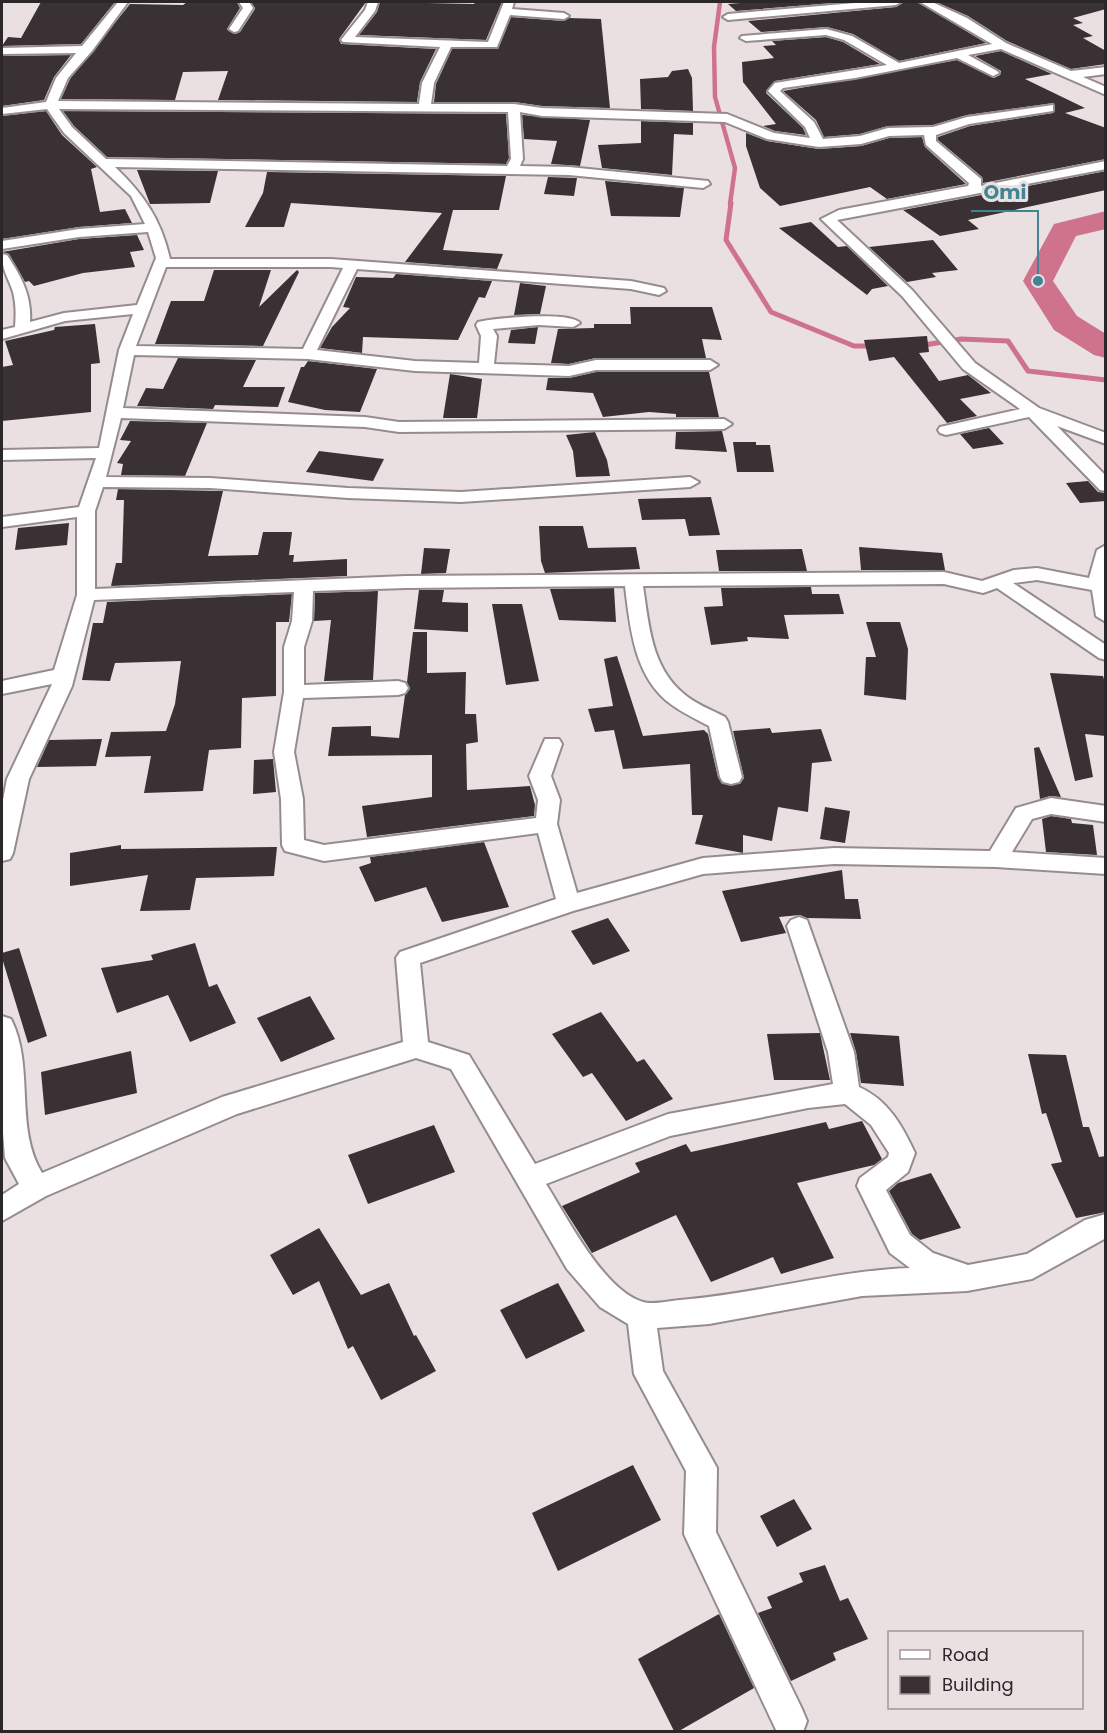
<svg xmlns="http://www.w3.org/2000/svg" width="1107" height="1733" font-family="Poppins,sans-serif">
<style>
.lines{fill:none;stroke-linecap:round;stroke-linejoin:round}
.stream-far1{stroke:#ce738b;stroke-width:4.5}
.stream{stroke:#ce738b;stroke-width:5}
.river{fill:#ce738b;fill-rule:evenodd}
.building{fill:#393133}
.street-casing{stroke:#968c8e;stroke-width:4}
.street{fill:#fff;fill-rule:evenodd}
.leader{fill:none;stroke:#418493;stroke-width:2}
.callout-dot{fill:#418493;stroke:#eae0e2;stroke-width:2}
.callout-label{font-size:20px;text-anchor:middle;font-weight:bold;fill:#418493;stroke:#eae0e2;stroke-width:6;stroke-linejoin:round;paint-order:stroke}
</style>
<rect width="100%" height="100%" fill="#eae0e2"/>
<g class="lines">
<path class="stream-far1" d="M720,2L714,47L715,97L735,168L730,204"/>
<path class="stream" d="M731,203L726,240L771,312L854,346H875
M918,346L961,339L1008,341L1028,371L1106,380"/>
<path class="river" d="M1106,211V229L1076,236L1053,281L1077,316L1106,334V358L1094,355L1054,330L1023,281L1054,224Z"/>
</g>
<path class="building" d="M41,2H115L81,44L2,46L8,37L21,38Z
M187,2H237L240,8L227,29L235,34L240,32L255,9L251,2H366L339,39L341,44L436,49L420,82L417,102L218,100L228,71L183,72L175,100L61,99L70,79L130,4L183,5Z
M380,2L474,4L475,2H502L486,40L359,35L377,12Z
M753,2H846L736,11L728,4Z
M903,2H918L986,43L899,61L853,34L827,27L761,32L748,21L896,7Z
M936,2H1106V9L1073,18L1083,23L1073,25L1093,36L1083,38L1106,51V64L1071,69L1007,41L968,16Z
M511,17L564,21L569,18L601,19L610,108L542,106L514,102H434L436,84L452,49H498Z
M826,37L843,42L880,64L775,81L766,93L803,128L806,135L775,131L763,126L776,124L743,82L742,62L774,58L763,46L776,45L772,41Z
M1001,51L1052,74L1025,79L1085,108L1065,113L1106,128V159L983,183L982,177L938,140V137L970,126L1053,113L1054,103L967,115L933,125L888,126L860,134L824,137L816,120L783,91L957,60L994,78L1000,75L1001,71L975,56Z
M71,55L54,77L44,100L2,106V56Z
M688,69L692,78L693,111L641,109L640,79L668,77L672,71Z
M46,111L62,135L97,167L91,169L100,212L125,209L132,223L79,227L2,239V116Z
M63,111L506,114L509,158L506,164L107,157L74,126Z
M522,115L590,120L580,166L551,164L557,141L524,139Z
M641,121L693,123V135L674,134L672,175L602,168L598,145L641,143Z
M746,133L767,141L819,149L861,146L889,138L922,137L925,147L966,184L887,199L870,187L780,206L760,188L746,146Z
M137,170L218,171L210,203L150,204Z
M1106,171V190L968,220L979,229L940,236L903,210Z
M267,172L506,176L499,210H453L443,250L503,254L497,269L405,262L442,213L291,203L284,227H245L263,193Z
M548,177L577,178L574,196L544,194Z
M605,181L684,188L680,217L611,216Z
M811,222L838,247L847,246L888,286L872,289L867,295L779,228Z
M137,235L144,250L130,252L135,267L83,273L34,286L29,281L25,282L9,254L2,252L79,239Z
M933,240L958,270L932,273L936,277L907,282L869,247Z
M214,270H271L259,307L297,270L299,272L263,346L155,344L171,301H204Z
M396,274L492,281L485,298L479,297L458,340L363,337L362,353L320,348L332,327L350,308L343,307L356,277L393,278Z
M520,283L546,286L540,314L514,315Z
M630,307H712L722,340L702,339L706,358H596L569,364L551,363L558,329L594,328V324H631Z
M95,324L100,363L91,364V412L2,421V367L13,365L5,341L54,330L55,327Z
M538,327L535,344L508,343L511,330Z
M927,336L929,352L919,353L939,381L968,375L991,393L960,399L977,416L947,423L894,357L869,361L864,340Z
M178,358L256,360L243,387H285L278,407L215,405L213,409L137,406L146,388L163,389Z
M308,361L377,369L360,412L325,410L288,402L301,367H304Z
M596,372H709L719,417H676V414L649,412L603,417L593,393L546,390L548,378H569Z
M450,374L482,379L477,418H443Z
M130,421L207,423L185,476L121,475L123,464L117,463L131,441L120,440Z
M989,428L1004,444L973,449L960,434Z
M722,431L727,452L675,449L676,432Z
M595,432L607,460L610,476L576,477L573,451L566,435Z
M733,442H756V445H770L774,472H737Z
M319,451L384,459L373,481L306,472Z
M1088,481L1098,492L1106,493V501L1080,503L1066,483Z
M118,489L223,491L208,556L258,555L263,532H292L289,555H294L293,562L347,559V576L111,586L116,563H122L124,500H116Z
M711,497L720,535L689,536L685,519L642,520L638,499Z
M69,523L67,545L15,550L18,528Z
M539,526H583L588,548L636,547L640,569L545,573L541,561Z
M859,547L942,553L945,570H861Z
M424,548L450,549L446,573L421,574Z
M802,549L807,571H719L716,550Z
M811,587L812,594H839L844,614L784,615L789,639L747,637L748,641L711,645L704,607L723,606L721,588Z
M614,588L616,622L559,620L550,589Z
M419,590H444L442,602L468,603V632L414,629Z
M378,591L373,680L324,681L331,620L314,621L315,593Z
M292,594L289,622H276V696L242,698L241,748L209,750L203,791L144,793L151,756L105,757L111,732L166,731L175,704L181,661L115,663L110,681L82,680L93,623H103L107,602Z
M492,604H522L539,681L506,685Z
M866,622H900L908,649L906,700L864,695L866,657H876Z
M413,632H427V673L466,672L465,714H476L478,742L466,744L467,790L530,786L535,805L534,816L367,837L362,806L432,797V755L328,756L332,727L371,726V736L399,738L405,695L410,689L407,682Z
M617,656L643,736L704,730L708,734L718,777L722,784H740L744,778L733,731L770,728L772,733L821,729L832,761L812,763L808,812L778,807L772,841L743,835V853L695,844L703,815H692L690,764L623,769L614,730L595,732L588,709L613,706L604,659Z
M1050,673L1103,676L1106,686V736L1085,734L1093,777L1075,781Z
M102,739L96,766L37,767L49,740Z
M1039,747L1061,797L1050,796L1040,799L1034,748Z
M273,759L276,792L253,794L254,760Z
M825,807L850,811L845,843L820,839Z
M1051,816L1071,819L1072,823L1093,825L1097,855L1046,852L1042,819Z
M484,842L509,907L442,922L426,887L375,902L359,867L371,863L370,857Z
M121,845V849L277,847L274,876L196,878L190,910L140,911L148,875L70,886V853Z
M842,870L845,899H858L861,919L807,918L800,915L779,917L786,933L741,942L722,891Z
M608,918L630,951L593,965L571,931Z
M195,943L209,987L217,984L236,1023L190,1042L168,995L117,1013L101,968L153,960L151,955Z
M19,948L47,1036L28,1043L2,958V953Z
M310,996L335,1039L281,1062L257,1018Z
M601,1012L637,1062L644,1059L673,1099L626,1121L592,1073L583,1077L552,1034Z
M820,1033L830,1080H774L767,1034Z
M850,1033L899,1036L904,1086L861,1083L856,1052Z
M131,1051L137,1093L45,1115L41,1072Z
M1028,1054L1066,1055L1083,1127H1089L1099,1157L1106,1156V1212L1076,1218L1051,1164L1062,1162L1046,1113L1042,1114Z
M862,1121L882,1159L874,1165L797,1183L834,1258L781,1274L773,1257L711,1282L676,1215L592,1253L562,1206L640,1172L635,1163L686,1144L691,1152L826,1122L829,1129Z
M434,1125L455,1172L368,1204L348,1155Z
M931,1173L961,1228L920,1240L912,1234L889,1191L898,1183Z
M319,1228L361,1295L389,1283L414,1336L416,1335L436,1371L381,1400L353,1346L348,1349L319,1281L293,1295L270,1255Z
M558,1283L585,1331L526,1359L500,1310Z
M633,1465L661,1520L558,1571L532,1513Z
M794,1499L812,1529L777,1547L760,1516Z
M825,1565L840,1601L848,1598L868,1639L833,1653L836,1660L791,1681L758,1613L772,1608L767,1597L803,1582L799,1573Z
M719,1614L754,1688L679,1731H674L638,1659Z"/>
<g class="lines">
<defs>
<path id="street" d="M118,2H128L92,51L68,78L58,101L419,104L422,83L440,47L343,42L341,40L365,10L368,2H378L375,11L355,37L488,42L504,2H514L512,9L564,13L569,16L564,19L510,15L497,47H451L434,83L431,104H514L542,108L727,114L774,133L810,138L805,127L768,91L775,83L887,65L844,40L826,35L746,41L740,38L742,36L826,29L852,36L899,63L992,44L920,2H932L967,18L1006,43L1071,71L1106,67V74L1083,77L1106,87V95L1001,49L968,55L997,71L999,73L993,76L957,58L855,78L783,88L780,91L814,122L823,139L860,136L888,128L933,127L967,117L1053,105V111L969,124L936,135V141L981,179V186L1106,161V169L837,220L912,290L975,363L1039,408L1106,433V444L1057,426L1106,476V491L1100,490L1029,417L946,435L940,433L938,430L940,427L1020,409L963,369L902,296L821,219L839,210L968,186L969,183L926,145L924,135L889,136L861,144L819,147L767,139L725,122L542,116L520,112L523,159L520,166L569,167L708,181L710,184L703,188L569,175L115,167C144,195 161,219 170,259H331L631,281L664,288L666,291L659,295L631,289L357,269L317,350L415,361L479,363L481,336L476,325L478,322C495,318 570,311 580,323L573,327L539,325L493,329L497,336L494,364L569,366L596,360H710L718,365L710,370H596L569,376L415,371L308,359L134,355L123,408L365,417L399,422L724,419L732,424L724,429L399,432L365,427L121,418L106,477L210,478L348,488L461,492L690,477L699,482L690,487L461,502L348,498L210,488L103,487L95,511V589L406,576L944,572L982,581L1014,570L1037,568L1089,578L1097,550L1106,545V622L1096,616L1092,590L1037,580L1013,583L1106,645V660L1099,658L997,588L983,593L944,584L643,586C649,625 651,667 684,694C695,704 712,710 725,717L728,722L742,777L739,782L731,784L723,782L720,777L709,726C696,719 683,713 672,705C634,678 630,627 625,586L406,588L313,591L312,621L304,647V685L398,681L405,683L408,688L405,693L398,695L303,698L294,752L303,799L304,840L324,845L536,818L538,800L529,776L545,739H559L562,744L551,776L560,800L557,824L577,893L703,858L834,848L990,851L1016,808L1051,798L1106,806V822L1051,814L1032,819L1012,852L1106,858V874L996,867L834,864L703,874L573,911L420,963L428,1042L469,1055L535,1164L668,1114L833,1084L828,1052L787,926L791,920L799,917L807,920L854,1052L859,1087C888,1100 902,1125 915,1153L908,1172L886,1190L910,1235L933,1253L968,1265L1027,1254L1085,1220L1106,1214V1238L1032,1279L967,1291L862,1296L709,1324L657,1328L663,1371L717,1468L716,1532L802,1709L807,1721L803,1732H777L689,1545L684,1534L686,1471L634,1374L628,1324L600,1307L567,1269L451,1069L416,1058L237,1114L46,1196L2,1221V1195L19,1184L5,1158L2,1120V1016L11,1019C35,1066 14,1128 42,1173L222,1097L403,1042L396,958L400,952L556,899L538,833L324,861L285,851L282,845L281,799L274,752L284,692V647L292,621L294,592L94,600L72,686L29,779L13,853L10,859L2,861V805L7,779L52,684L2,694V681L54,670L77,595V517L2,527V517L79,507L96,458L2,460V450L99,448L119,350L133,314L65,321L2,339V330L15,327C16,315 16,303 13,292C8,276 2,271 2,254L7,255C21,276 32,296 30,322L64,313L137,305L156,258L148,232L79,237L2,249V241L79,229L145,224L131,196L64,133L47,109L2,114V108L46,102L56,78L76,53L2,54V48L82,46ZM59,109L508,112L511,159L507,166L106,159L72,127ZM166,267H331L343,268L303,349L136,346ZM845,1104L871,1125L889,1153L888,1157L860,1178L857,1186L890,1253L910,1268C832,1271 757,1294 680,1300C669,1301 653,1305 643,1302C604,1291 567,1217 546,1184L670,1136L808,1108Z
M239,2H249L253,8L238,31L234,32L229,29L243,8Z
M866,2H901L896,5L728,20L723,17L728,14Z"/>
</defs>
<use href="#street" class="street-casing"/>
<use href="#street" class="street"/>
</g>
<path class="leader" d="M1038 281L1038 211H971"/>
<circle class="callout-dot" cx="1038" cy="281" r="6"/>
<g class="callout-label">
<text x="1005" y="199">Omi</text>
</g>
<rect width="1107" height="1733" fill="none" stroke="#2b2728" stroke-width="6"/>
<rect x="888" y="1631" width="195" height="78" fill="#eae0e2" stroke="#9e9698" stroke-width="1.5"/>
<rect x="900" y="1650" width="30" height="9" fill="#ffffff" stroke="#9e9698" stroke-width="1.5"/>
<text x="942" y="1661" font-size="18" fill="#2b2728">Road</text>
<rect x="900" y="1676" width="30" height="18" fill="#393133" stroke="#9e9698" stroke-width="1.5"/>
<text x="942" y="1691" font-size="18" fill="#2b2728">Building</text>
</svg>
